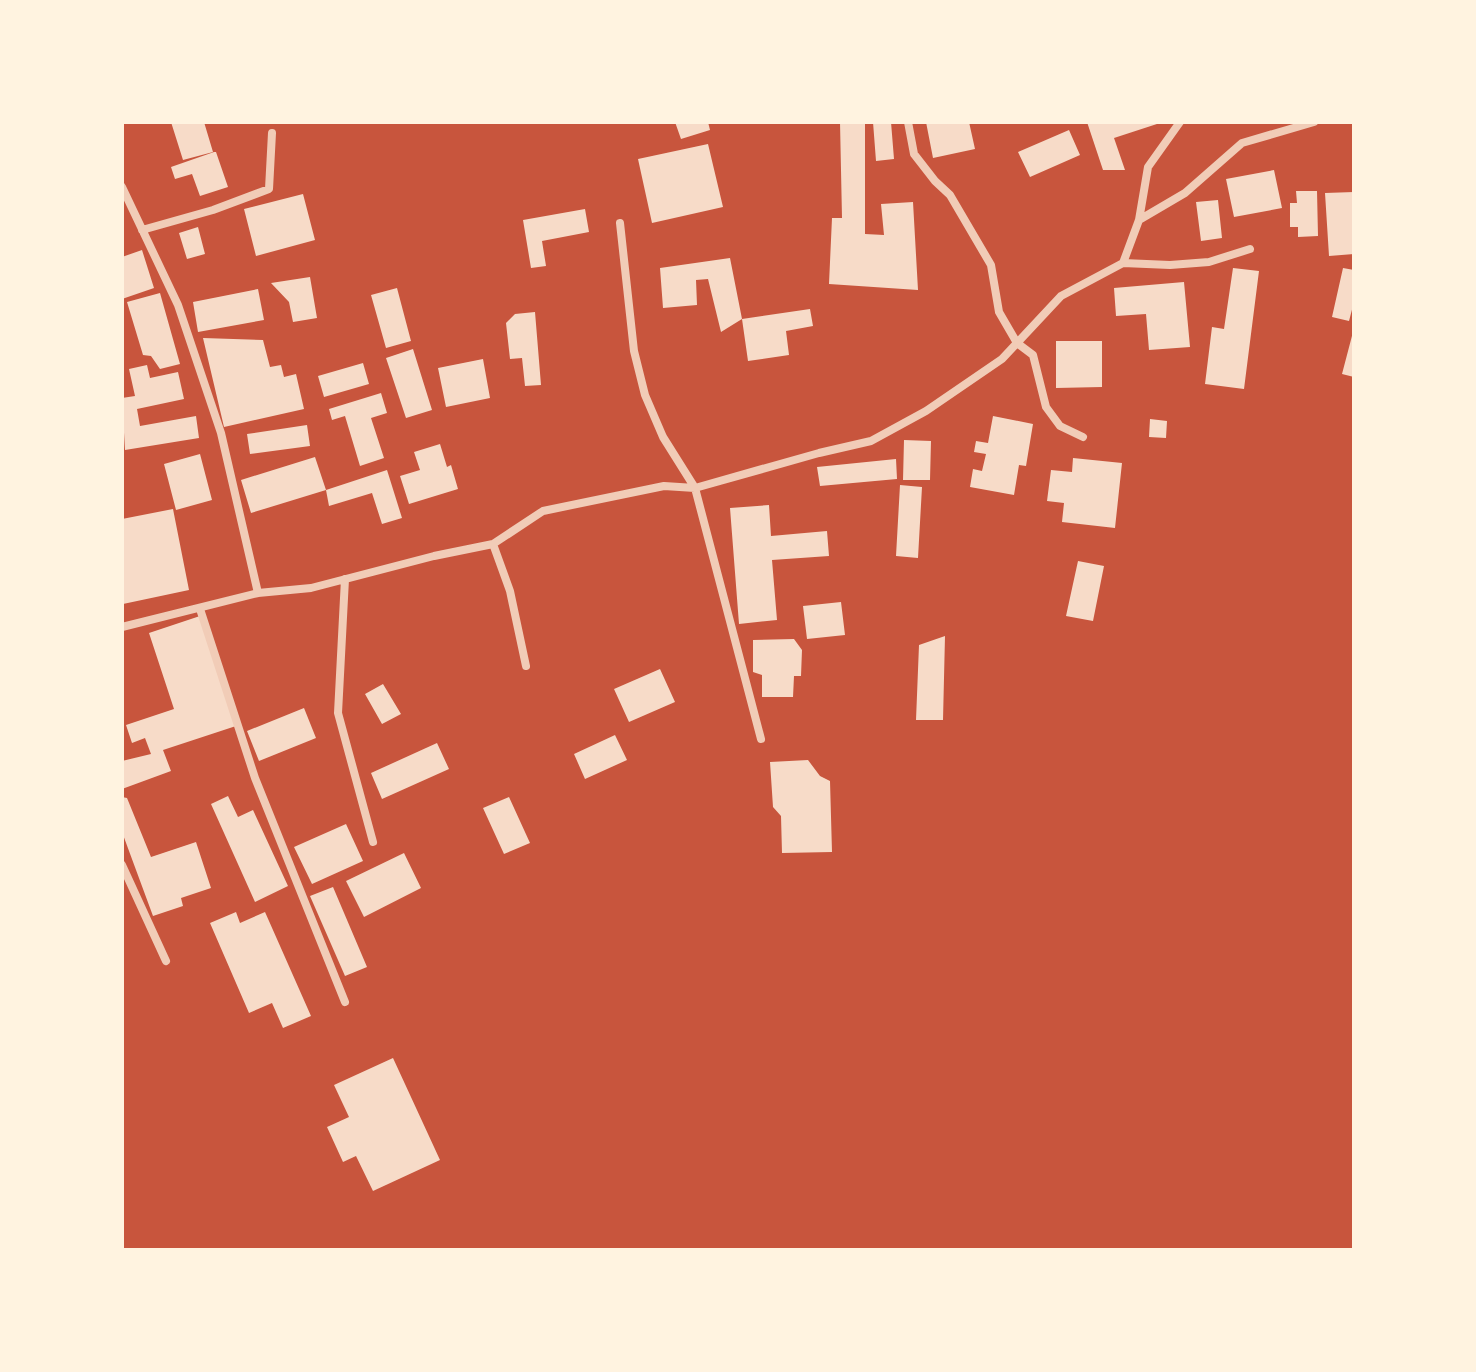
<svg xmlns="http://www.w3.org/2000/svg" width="1476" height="1372" font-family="'PT Sans',sans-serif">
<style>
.building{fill:#f7dbc8}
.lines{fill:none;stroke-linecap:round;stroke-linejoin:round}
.minor{stroke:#f1ccb7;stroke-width:8}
</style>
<rect width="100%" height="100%" fill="#c8553d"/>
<path class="building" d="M171,122H204L213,152L183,160Z
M675,122H708L710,130L681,139Z
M840,122H865V234L884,235L881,204L913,202L918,290L829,284L832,218H842Z
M873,122H891L894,159L876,161Z
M926,122H969L975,149L933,158Z
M1087,122H1160V123L1114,138L1125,170H1103Z
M1069,130L1080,155L1030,177L1018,152Z
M708,144L723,207L652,223L638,159Z
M214,152H216L228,187L200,196L192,174L175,179L171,167Z
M1274,170L1282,208L1234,217L1226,179Z
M1296,191H1317L1318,236L1298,237V227H1290V203H1297Z
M1354,192V254L1329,256L1325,193Z
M303,194L315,240L256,256L244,209Z
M1218,200L1222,238L1201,241L1196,202Z
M585,209L589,232L542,241L546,266L531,268L523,220Z
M198,227L205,254L187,259L179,233Z
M142,250L154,288L122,299V257Z
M730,258L742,319L721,332L708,279L696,280L697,305L663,308L660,268Z
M1233,268L1259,271L1244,389L1205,384L1212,327L1224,329Z
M1343,268L1354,270V302L1349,321L1332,317Z
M310,277L317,318L293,322L289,302L271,283Z
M1184,282L1190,347L1149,350L1146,314L1116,316L1114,288Z
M397,288L411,341L386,348L371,295Z
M258,289L264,320L198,332L193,302Z
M160,293L180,364L160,369L151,356L143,355L127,302Z
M810,309L813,326L786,331L789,355L748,361L742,319Z
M535,312L541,385L525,386L522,358L510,359L506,323L515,314Z
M1353,332L1354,333V377L1342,374Z
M203,338L263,340L270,367L281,365L284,377L296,374L304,409L224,427Z
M1056,341H1102V387L1056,388Z
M413,349L432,410L406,418L386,358Z
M483,359L490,398L446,407L438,368Z
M363,363L369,384L324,397L318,376Z
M147,365L150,378L178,372L184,399L137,409L140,426L196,416L199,438L125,450L122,398L135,396L129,369Z
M381,393L387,413L371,418L384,458L360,466L345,416L332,420L329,409Z
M993,416L1033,424L1026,466L1019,465L1014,495L970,487L973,469L982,471L986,454L974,452L976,441L988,443Z
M1150,419L1167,421L1166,438L1149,437Z
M307,425L310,446L250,454L247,434Z
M904,440L931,441L930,480H903Z
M440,444L447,467L451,465L458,489L409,504L400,476L420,470L414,452Z
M200,454L212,500L176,510L164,464Z
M315,457L326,490L251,513L241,480Z
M1073,458L1122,463L1115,528L1062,522L1064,503L1047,501L1051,470L1072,472Z
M896,459L897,479L820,486L817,467Z
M387,470L402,518L382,524L372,493L329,506L326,490Z
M900,485L922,487L918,558L896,556Z
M769,505L771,536L827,531L829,556L772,560L777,620L739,624L730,508Z
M173,509L189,590L123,604L122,519Z
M1078,561L1104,566L1093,621L1066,616Z
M841,602L845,635L807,639L803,606Z
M200,616L236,726L163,750L171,771L122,789V761L151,754L145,738L132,743L126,725L174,709L149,633Z
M945,636L943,720H916L919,645Z
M794,639L802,650L801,676H794L793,697H762V675L753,672V640Z
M660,669L675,702L629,722L614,689Z
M383,684L401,714L382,724L365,694Z
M304,708L316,738L259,761L247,731Z
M615,735L627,760L585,779L574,754Z
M437,743L449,769L382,799L371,773Z
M808,760L820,776L830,781L832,852L782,853L781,816L773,807L770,762Z
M228,796L238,817L253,810L288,886L255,902L211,804Z
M122,797L127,798L151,857L196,842L211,888L181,898L183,906L153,916L122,832Z
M509,797L530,843L504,854L483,808Z
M346,824L363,861L312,884L294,847Z
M404,853L421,888L364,917L346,881Z
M333,887L367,967L345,976L310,896Z
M236,912L240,923L265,912L311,1016L283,1028L272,1003L249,1013L210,923Z
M393,1058L440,1160L373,1191L356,1156L343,1162L327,1127L349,1117L334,1085Z"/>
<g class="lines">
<path class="minor" d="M908,122L914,154L935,181L950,195L991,265L999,312L1017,343L1033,355L1046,407L1060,426L1083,437
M122,187L178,305L221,433L258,593
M1139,220L1185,193L1242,143L1314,122
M620,223L634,351L645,395L663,437L695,488L761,739
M142,230L213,210L269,189L272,133
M1123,263L1170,265L1209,262L1250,249
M493,544L510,591L526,666
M345,579L338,713L373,842
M200,609L255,778L345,1002
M122,627L258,593L311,588L434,556L493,544L543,511L664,486L695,488L819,453L871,441L926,411L1002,359L1061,296L1123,263L1139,220L1148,167L1180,122
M122,865L166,961"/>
</g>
<rect width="1476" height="1372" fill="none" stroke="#fff3e0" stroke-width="248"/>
</svg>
